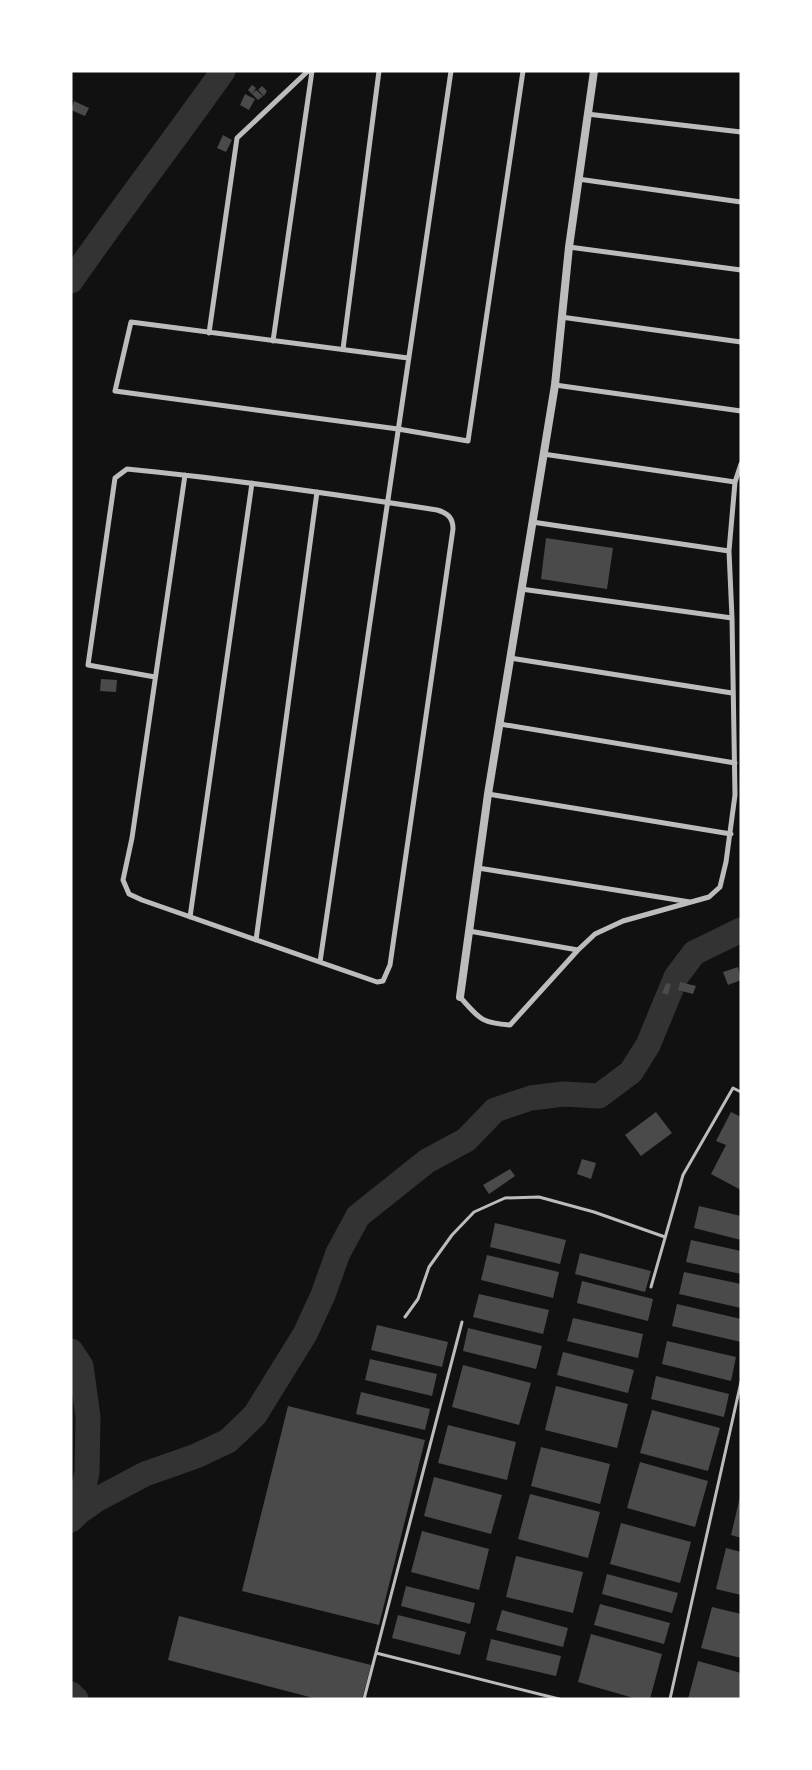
<svg xmlns="http://www.w3.org/2000/svg" width="812" height="1770" font-family="'Asap Condensed',sans-serif">
<style>
.lines{fill:none;stroke-linecap:round;stroke-linejoin:round}
.river{stroke:#333;stroke-width:25}
.building{fill:#4a4a4a}
.service{stroke:#bcbcbc;stroke-width:3}
.minor{stroke:#bcbcbc;stroke-width:5}
.tertiary{stroke:#bcbcbc;stroke-width:8}
</style>
<rect width="100%" height="100%" fill="#111"/>
<g class="lines">
<path class="river" d="M71,281C120,210 173,142 223,71
M71,1351L81,1366L88,1417L87,1472L79,1512
M71,1520L79,1512L96,1500L145,1474L196,1456L228,1441L255,1415L305,1334L323,1295L338,1253L358,1216L427,1161L466,1140L495,1110L531,1098L563,1094L599,1096L631,1072L648,1045L676,977L694,953L741,930
M71,1694L76,1699"/>
</g>
<path class="building" d="M252,85L256,88L252,94L248,90Z
M262,86L267,91L264,96L258,90Z
M256,90L263,96L258,100L252,94Z
M245,94L255,99L249,110L240,105Z
M74,101L89,108L85,116L71,110Z
M223,135L232,140L226,152L217,148Z
M546,538L613,548L607,589L541,579Z
M101,679L117,680L116,692L100,691Z
M738,967L741,980L728,985L723,972Z
M680,982L696,986L693,994L678,990Z
M666,983L671,984L668,995L662,993Z
M656,1112L672,1133L641,1156L625,1135Z
M731,1112L741,1117V1190L711,1174L726,1145L716,1141Z
M582,1159L596,1163L591,1179L577,1174Z
M510,1169L515,1176L489,1194L483,1185Z
M699,1206L741,1216V1240L694,1228Z
M495,1223L566,1240L560,1264L490,1247Z
M691,1240L741,1251V1274L686,1262Z
M580,1253L651,1271L645,1292L575,1274Z
M487,1255L559,1272L553,1298L481,1280Z
M684,1272L741,1284V1308L679,1294Z
M582,1281L653,1299L648,1321L577,1303Z
M479,1294L549,1310L543,1334L473,1317Z
M677,1304L741,1319V1342L672,1326Z
M573,1318L643,1334L638,1358L567,1341Z
M377,1325L448,1342L442,1367L371,1350Z
M468,1328L542,1346L536,1369L463,1351Z
M667,1341L736,1357L731,1381L662,1364Z
M563,1352L634,1370L628,1393L557,1375Z
M370,1359L437,1374L432,1396L365,1380Z
M463,1365L531,1383L519,1425L452,1407Z
M656,1376L729,1394L724,1417L651,1399Z
M556,1386L628,1404L617,1448L545,1430Z
M361,1392L430,1409L425,1430L356,1414Z
M288,1406L425,1440L379,1625L242,1591Z
M652,1410L720,1428L708,1471L640,1453Z
M448,1425L516,1442L507,1480L438,1463Z
M541,1447L610,1464L600,1504L531,1486Z
M640,1462L708,1481L695,1527L627,1508Z
M434,1477L502,1495L491,1534L424,1516Z
M530,1494L600,1512L588,1558L518,1539Z
M740,1497H741V1538L731,1535Z
M621,1523L691,1542L680,1583L610,1564Z
M422,1531L489,1549L479,1590L411,1572Z
M726,1548L741,1552V1595L716,1589Z
M516,1556L583,1572L573,1613L506,1597Z
M607,1574L678,1593L672,1613L602,1594Z
M406,1586L475,1603L470,1624L401,1606Z
M600,1604L670,1623L664,1644L594,1625Z
M712,1607L741,1614V1658L701,1648Z
M502,1610L568,1628L563,1647L496,1630Z
M398,1615L466,1632L460,1655L392,1638Z
M179,1616L371,1665L362,1699H317L168,1660Z
M591,1634L662,1654L650,1699H637L578,1682Z
M491,1639L561,1656L556,1676L486,1660Z
M698,1661L741,1673V1699H688Z"/>
<g class="lines">
<path class="service" d="M651,1287L683,1175L733,1088L741,1092
M405,1317L418,1299L429,1267L452,1235L474,1212L505,1198L539,1197L594,1212L665,1237
M376,1653L559,1699
M364,1699L462,1322
M670,1699L741,1382"/>
<path class="minor" d="M587,114L741,132
M578,179L741,202
M569,247L741,270
M561,317L741,342
M209,333L237,138L308,71
M273,341L312,71
M343,349L379,71
M408,358L131,322L115,391L398,429L468,441L523,71
M555,385L741,411
M543,454L735,482
M532,522L729,551
M521,589L732,618
M510,658L732,693
M155,677L88,665L115,478L127,469C231,479 334,494 437,510C448,513 453,518 453,529L390,965L383,981L377,982L142,900L129,894L123,880L132,838L185,475
M500,724L735,763
M488,794L731,834
M478,868L690,902
M190,917L252,483
M469,931L578,950
M256,940L317,492
M320,962L451,71
M460,997C479,1018 480,1023 510,1025L578,950L595,934L623,921L709,897L720,887L726,862L735,795L732,618L729,551L735,482L741,464"/>
<path class="tertiary" d="M460,997L488,794L555,385L569,247L594,71"/>
</g>
<rect width="812" height="1770" fill="none" stroke="#ffffff" stroke-width="145"/>
</svg>
